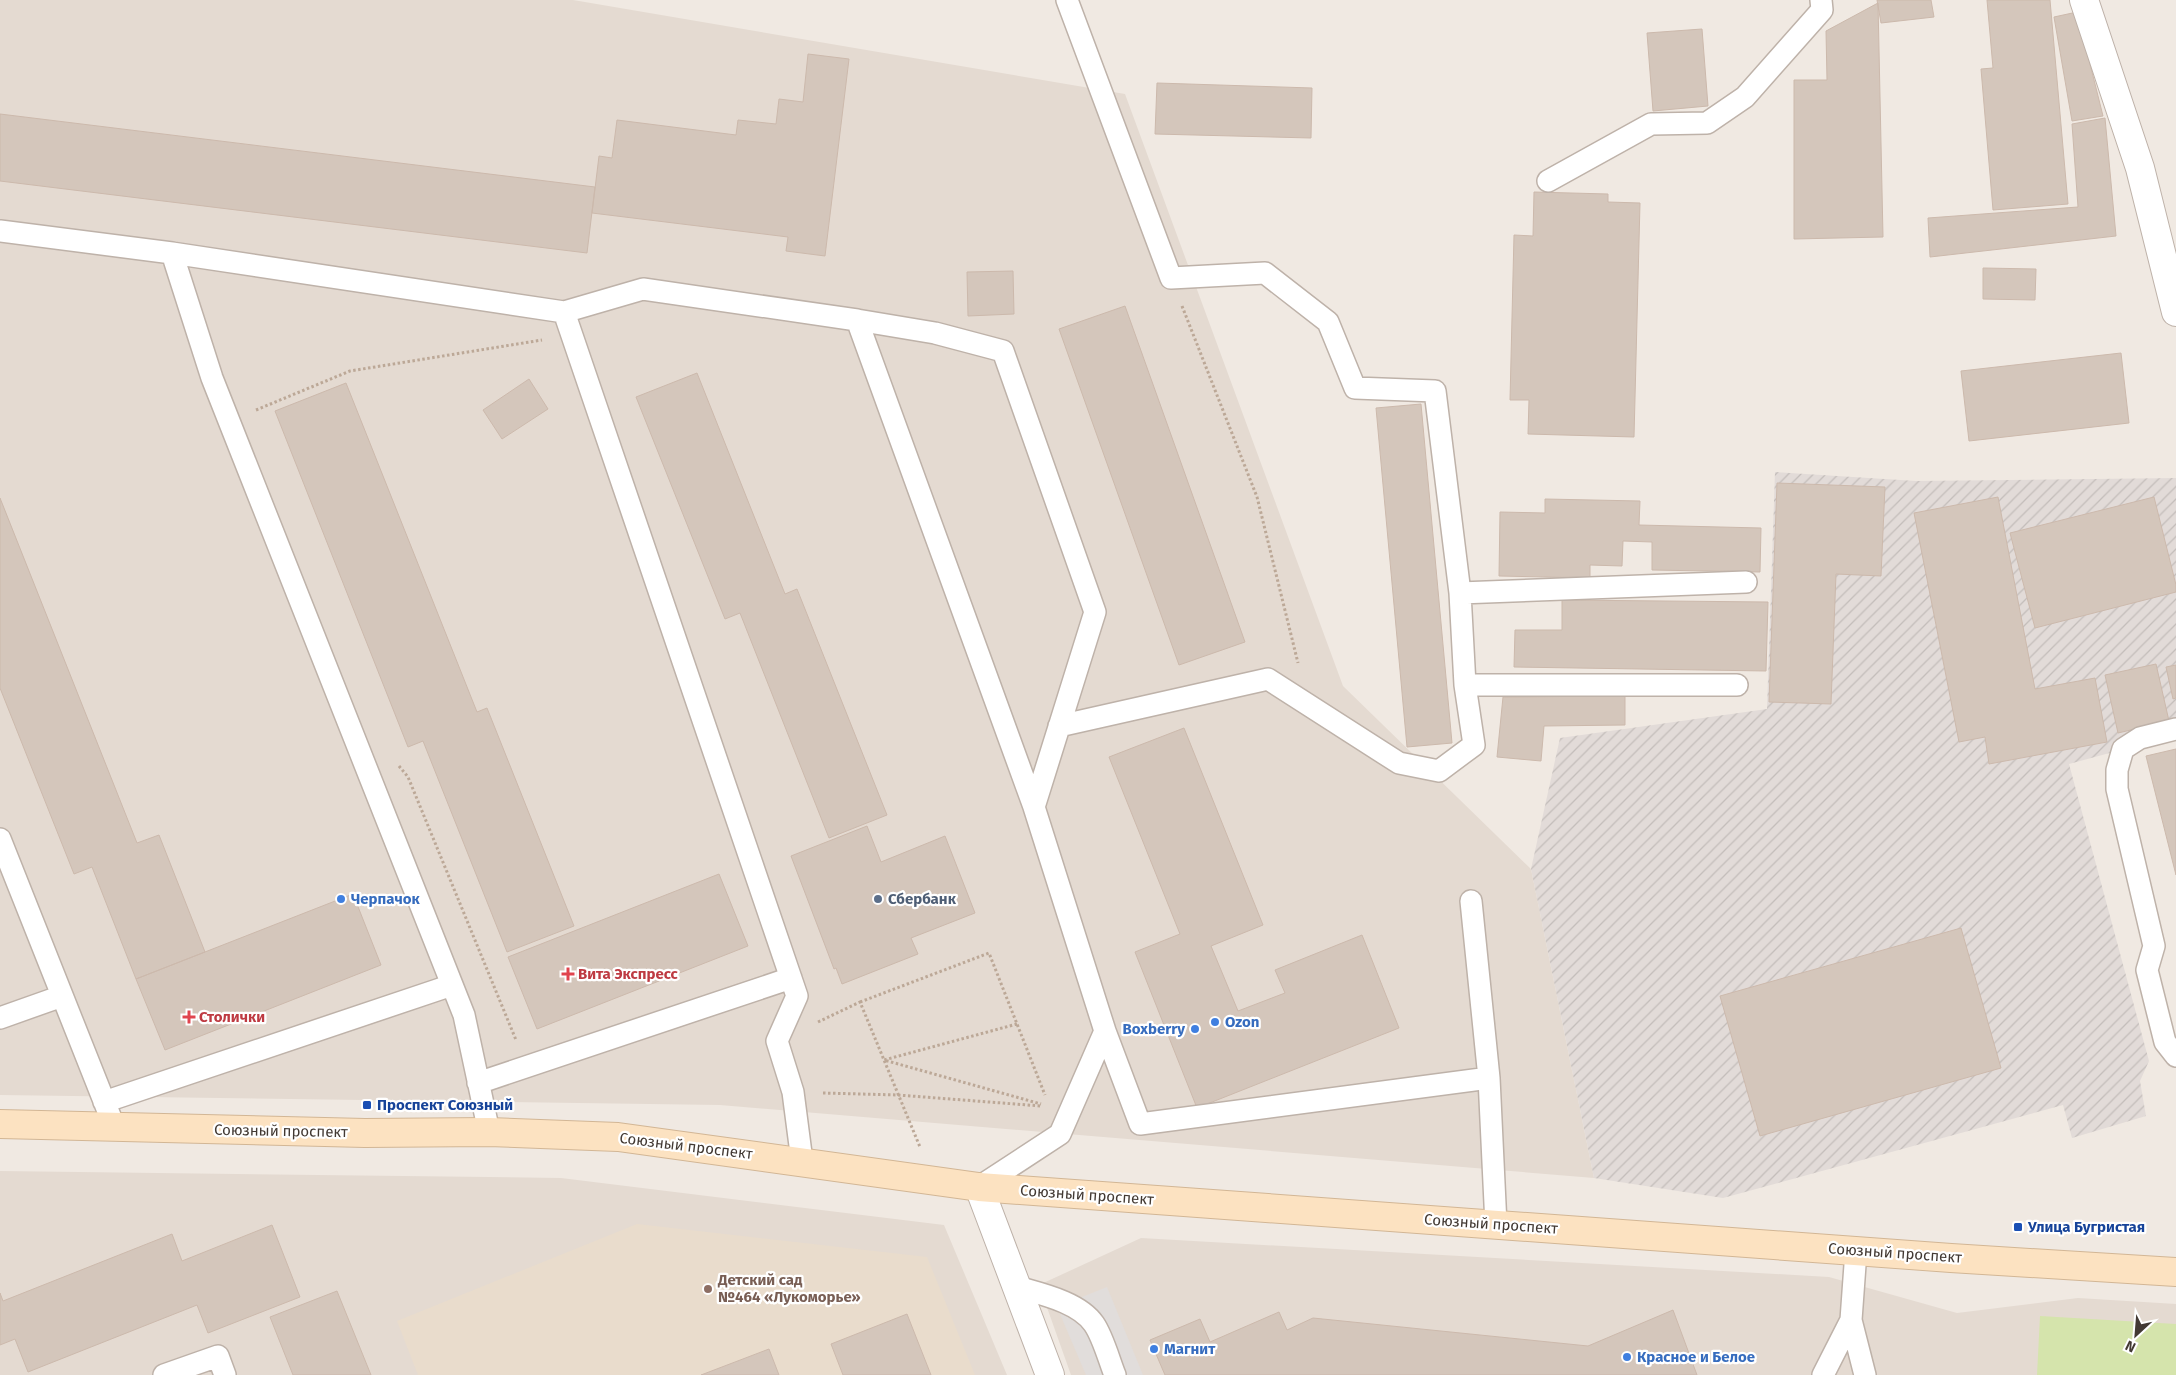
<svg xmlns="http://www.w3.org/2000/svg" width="2176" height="1375" font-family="'Fira Sans',sans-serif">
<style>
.residential{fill:#e4dad1}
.industrial{fill:url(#industrial-furrows)}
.education{fill:#e9dccc}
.green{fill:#d5e4ac}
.parking{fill:#e1dddb}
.building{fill:#d4c6bb;stroke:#ccb9ac}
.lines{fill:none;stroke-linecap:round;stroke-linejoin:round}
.lane-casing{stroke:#beb2a9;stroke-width:24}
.street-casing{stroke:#beb2a9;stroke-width:30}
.secondary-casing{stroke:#d2b695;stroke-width:30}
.path{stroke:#bca897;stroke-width:3;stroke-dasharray:2.5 2.5;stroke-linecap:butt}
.lane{stroke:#fff;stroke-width:21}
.street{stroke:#fff;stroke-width:28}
.secondary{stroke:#fce2c1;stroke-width:28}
.shop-dot{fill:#3f7fe0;stroke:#fff;stroke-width:2}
.service-dot{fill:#5c6f8a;stroke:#fff;stroke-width:2}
.health-dot{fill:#e0444e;stroke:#fff;stroke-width:2}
.transit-dot{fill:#1a4fb4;stroke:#fff;stroke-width:2}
.education-dot{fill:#8d6e63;stroke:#fff;stroke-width:2}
.labels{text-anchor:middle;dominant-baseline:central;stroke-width:4.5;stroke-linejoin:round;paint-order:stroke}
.shop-label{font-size:15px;font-weight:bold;fill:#366cbe;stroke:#fff;text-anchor:start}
.service-label{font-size:15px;font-weight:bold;fill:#4e5e75;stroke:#fff;text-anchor:start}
.health-label{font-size:15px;font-weight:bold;fill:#be3a42;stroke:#fff;text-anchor:start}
.transit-label{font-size:15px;font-weight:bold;fill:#164399;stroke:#fff;text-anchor:start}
.street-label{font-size:15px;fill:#423933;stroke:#fff}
.education-label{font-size:15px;font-weight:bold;fill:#785e54;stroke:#fff;text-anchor:start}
</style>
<defs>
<pattern id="industrial-furrows" width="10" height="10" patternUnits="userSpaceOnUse" patternTransform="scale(1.25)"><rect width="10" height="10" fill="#e2dbd8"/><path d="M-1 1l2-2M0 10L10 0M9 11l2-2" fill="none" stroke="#c3bdba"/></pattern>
</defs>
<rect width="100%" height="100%" fill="#f0e9e2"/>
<path class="residential" d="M0,0H573L1125,94L1343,686L1531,869L1594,1178L720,1105L0,1095Z
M0,1171L561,1178L944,1225L1007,1375H0Z
M1141,1238L1829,1277L1957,1313L2078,1298L2176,1304V1375H1071L1039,1285Z"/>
<path class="industrial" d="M1775,472L1916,481L2176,478V735L2069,764L2149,1061L2140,1081L2146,1116L2072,1138L2063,1105L1723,1198L1594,1178L1531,869L1560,738L1767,709Z"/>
<path class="education" d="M637,1224L927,1257L975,1375H418L397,1321Z"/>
<path class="green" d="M2040,1316L2176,1324V1375H2037Z"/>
<path class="parking" d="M1107,1287L1143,1375H1086L1057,1307Z"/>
<path class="building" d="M1877,0H1931L1934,17L1881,23Z
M1987,0H2050L2068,204L1993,210L1981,69L1993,68Z
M1878,3L1883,237L1794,239V80H1827L1826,31Z
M2077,12L2103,116L2072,121L2054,17Z
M1702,29L1708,106L1653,111L1647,33Z
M808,54L849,59L825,256L786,251L788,237L592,213L599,156L612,158L617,120L736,135L738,120L776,124L779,99L803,102Z
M1157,83L1312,88L1311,138L1155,134Z
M0,114L595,187L587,253L0,181Z
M2105,118L2116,236L1930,257L1928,218L2078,207L2072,124Z
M1534,192L1608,194V202L1640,203L1634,437L1528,434L1529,400H1510L1514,235L1533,236Z
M1983,268L2036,269L2035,300L1983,299Z
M1013,271L1014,314L968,316L967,272Z
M1125,306L1245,642L1179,665L1059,329Z
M2121,353L2129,423L1969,441L1961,371Z
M697,373L785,594L797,589L887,815L829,838L740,613L725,619L636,397Z
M529,379L548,409L502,439L483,410Z
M346,383L477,712L487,708L574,926L507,952L423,741L408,747L275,411Z
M1421,404L1452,743L1407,747L1376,408Z
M1777,483L1885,487L1881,576L1836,574L1831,704L1769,702Z
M1998,497L2035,689L2095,678L2107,742L1989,764L1985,737L1959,742L1914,513Z
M2154,497L2176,585V592L2035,628L2010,533Z
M0,498L137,843L159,835L205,952L136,979L92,867L74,874L0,688Z
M1545,499L1640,501L1639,525L1761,528L1760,572L1652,570V542L1623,541L1622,566L1590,565V578L1499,576L1500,512L1545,513Z
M1562,600L1768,602L1766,671L1514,667L1515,630H1562Z
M2156,664L2169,721L2118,733L2105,675Z
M2176,665V698L2173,699L2166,667Z
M1625,696V725L1544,726L1541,761L1497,757L1503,697Z
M1184,728L1263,925L1211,946L1238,1011L1285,993L1275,970L1362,935L1399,1028L1197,1108L1135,952L1180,934L1109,757Z
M2176,749V875L2146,756Z
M867,826L881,862L945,836L975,913L911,938L918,954L842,984L836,968L834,969L791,856Z
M719,874L748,946L537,1029L508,957Z
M353,894L381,965L165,1050L136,979Z
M1961,928L2001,1068L1760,1136L1720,996Z
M272,1225L300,1297L208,1333L197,1305L28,1372L15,1339L0,1345V1293L3,1301L172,1234L182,1261Z
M337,1291L371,1375H293L270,1317Z
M1673,1310L1697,1375H1165L1150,1340L1200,1319L1210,1342L1279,1312L1287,1330L1313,1318L1588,1346Z
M907,1314L931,1375H843L831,1344Z
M769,1349L779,1375H701Z"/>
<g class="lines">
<defs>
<path id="lane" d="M1548,181L1651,124L1707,123L1745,97L1822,10L1821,0
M0,231L172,253L564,312L643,289L857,320L1034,807L1105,1031L1140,1124L1489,1078L1496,1225
M172,253L212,378L464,1015L489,1132
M564,312L797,996L777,1041L793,1092L802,1161
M857,320L935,333L1003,351L1095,612L1034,807
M1460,593L1746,582
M1465,685H1737
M1059,726L1268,679L1399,763L1439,771L1474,745L1465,685L1460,593L1435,391L1355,388L1328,322L1265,273L1171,278L1067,0
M2176,729L2140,738L2123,749L2117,770V789L2154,946L2147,970L2165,1042L2176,1056
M0,839L110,1116
M1471,901L1489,1078
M0,1018L62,996
M478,1083L791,978
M104,1102L452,985
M979,1187L1060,1134L1105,1031
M1017,1287C1041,1294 1079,1302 1094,1324C1103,1337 1109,1360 1115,1375
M1851,1320L1865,1375
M164,1375L218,1356L225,1375
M1823,1375L1851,1320L1856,1251"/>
<path id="street" d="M2084,0L2140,168L2176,312
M979,1187L1050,1375"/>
<path id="secondary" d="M0,1124L365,1133L489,1132L618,1137L979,1187L1951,1258L2176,1272"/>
</defs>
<use href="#lane" class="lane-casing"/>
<use href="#street" class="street-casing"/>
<use href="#secondary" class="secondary-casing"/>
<path class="path" d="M1182,306L1257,497L1298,663
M256,410L350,371L542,340
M399,766L408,777L516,1040
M860,1002L989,953L1045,1095
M818,1022L860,1002L920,1147
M1017,1024L884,1060L1041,1104
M823,1093L898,1095L1041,1106"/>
<use href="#lane" class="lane"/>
<use href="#street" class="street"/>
<use href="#secondary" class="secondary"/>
</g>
<g class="shop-dot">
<circle cx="341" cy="899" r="5"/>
<circle cx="1215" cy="1022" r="5"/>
<circle cx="1195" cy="1029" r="5"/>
<circle cx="1154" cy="1349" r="5"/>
<circle cx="1627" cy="1357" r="5"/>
</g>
<circle class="service-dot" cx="878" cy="899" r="5"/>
<g class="health-dot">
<path d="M565.5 966.5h5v5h5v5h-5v5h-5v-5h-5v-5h5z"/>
<path d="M186.5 1009.5h5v5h5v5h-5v5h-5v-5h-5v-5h5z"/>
</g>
<g class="transit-dot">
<rect x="362" y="1100" width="10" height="10" rx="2.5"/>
<rect x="2013" y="1222" width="10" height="10" rx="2.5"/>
</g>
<circle class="education-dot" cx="708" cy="1289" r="5"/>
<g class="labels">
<g class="shop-label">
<text x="351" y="899">Черпачок</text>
<text x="1225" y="1022">Ozon</text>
<text x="1185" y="1029" text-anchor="end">Boxberry</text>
<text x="1164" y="1349">Магнит</text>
<text x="1637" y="1357">Красное и Белое</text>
</g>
<g class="service-label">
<text x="888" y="899">Сбербанк</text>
</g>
<g class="health-label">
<text x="578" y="974">Вита Экспресс</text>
<text x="199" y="1017">Столички</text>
</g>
<g class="transit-label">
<text x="377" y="1105">Проспект Союзный</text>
<text x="2028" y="1227">Улица Бугристая</text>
</g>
<g class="street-label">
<text transform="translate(281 1131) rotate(1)">Союзный проспект</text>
<text transform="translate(686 1146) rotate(7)">Союзный проспект</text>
<text transform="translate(1087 1195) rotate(4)">Союзный проспект</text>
<text transform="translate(1491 1224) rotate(4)">Союзный проспект</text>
<text transform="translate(1895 1253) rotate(4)">Союзный проспект</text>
</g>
<g class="education-label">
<text x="718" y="1280">Детский сад<tspan x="718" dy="17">№464 «Лукоморье»</tspan></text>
</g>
</g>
<g transform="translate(2136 1335) rotate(206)" stroke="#ffffff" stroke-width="4" paint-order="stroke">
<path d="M0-4L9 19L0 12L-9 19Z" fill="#423933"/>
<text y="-8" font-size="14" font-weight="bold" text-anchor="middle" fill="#423933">N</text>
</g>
</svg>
